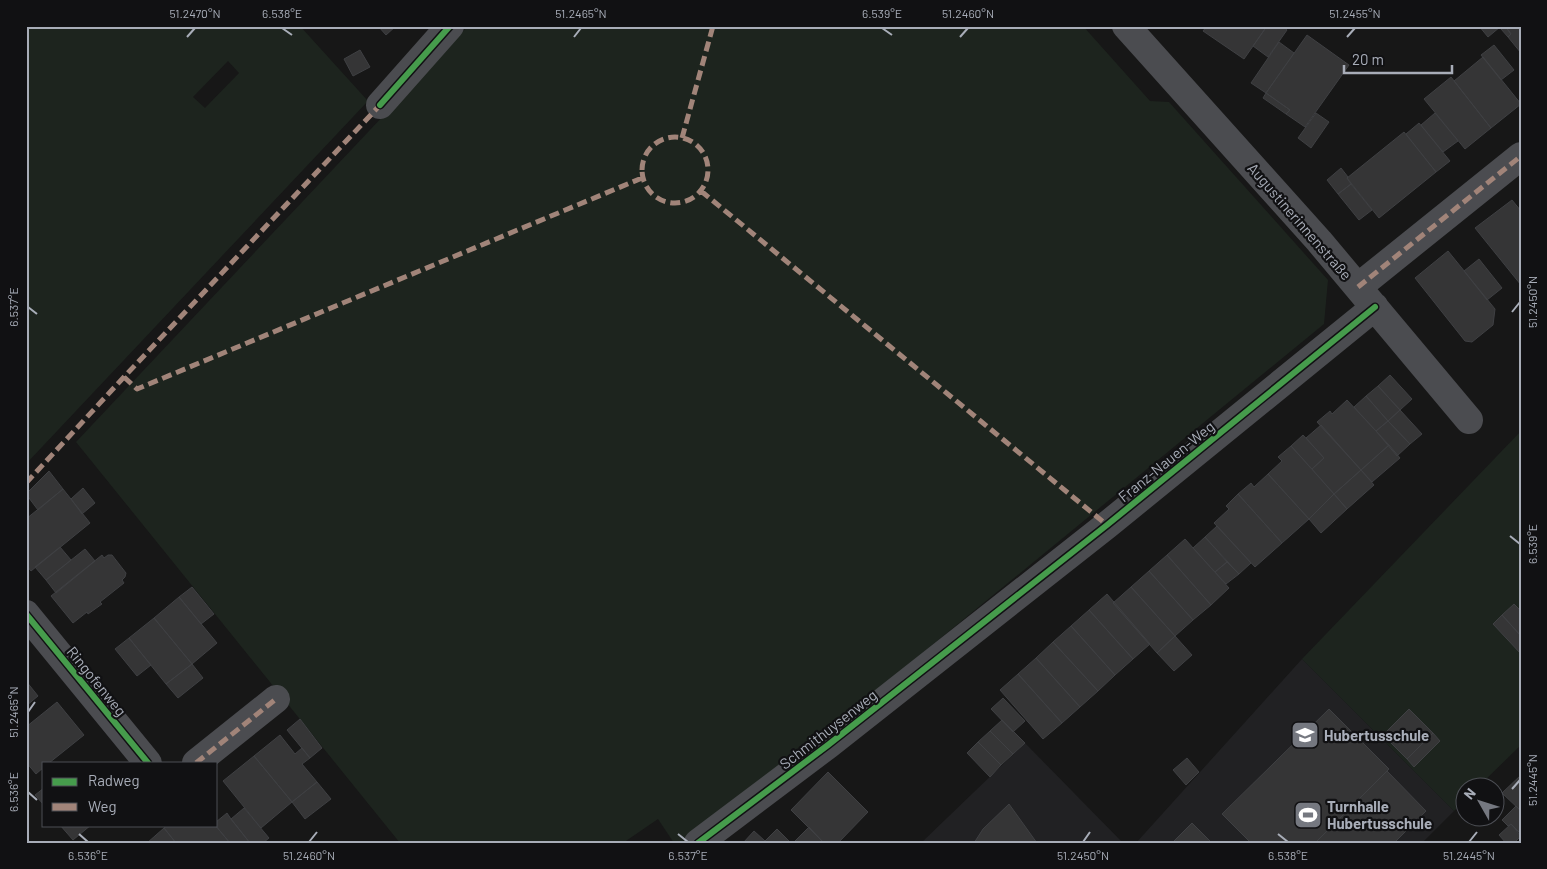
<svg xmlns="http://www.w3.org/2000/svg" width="1547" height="869" font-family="Barlow,sans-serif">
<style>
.built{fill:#212123}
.green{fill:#1d241e;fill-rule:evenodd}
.building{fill:#353536;stroke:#3f4043}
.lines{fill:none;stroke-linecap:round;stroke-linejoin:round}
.minor{stroke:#4b4c50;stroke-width:28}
.quiet{stroke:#a18479;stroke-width:5;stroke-dasharray:10 5;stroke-linecap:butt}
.cycleway-casing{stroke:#111113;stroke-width:9}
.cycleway{stroke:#469c4c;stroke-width:6}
.ticks{fill:none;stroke:#a8adb8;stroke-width:2}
.labels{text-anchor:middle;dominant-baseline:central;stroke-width:4.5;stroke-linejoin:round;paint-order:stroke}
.street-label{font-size:15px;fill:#a8adb8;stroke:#111113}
.poi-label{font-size:15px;font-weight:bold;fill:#a8adb8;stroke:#111113;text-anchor:start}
.neatline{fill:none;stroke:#a8adb8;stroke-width:2}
.ticks-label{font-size:12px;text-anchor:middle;fill:#a8adb8}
</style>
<rect width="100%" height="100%" fill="#171717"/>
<path class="built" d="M1302,659L1454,811L1422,843H1136Z
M1025,743L1123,843H921Z"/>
<path class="green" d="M26,26H300L368,101L26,464ZM228,61L239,73L205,108L193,97Z
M468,26H1083L1150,101L1169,102L1328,280L1324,324L737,805L681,843H674L658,819L623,843H400L76,442Z
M1521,431V745L1479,786H1464V801L1454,811L1302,659Z"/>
<path class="building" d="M378,26H396L386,35Z
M1207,26H1267L1244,59L1203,31Z
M1267,26H1282L1287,30L1268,57L1253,46Z
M1479,26H1499L1500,27L1488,37Z
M1505,26H1521V53L1508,37L1511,34Z
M1505,26L1511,34L1508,37L1501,29Z
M1307,35L1349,65L1305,127L1286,114L1290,110L1266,93Z
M1279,42L1294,53L1266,93L1251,83Z
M1494,45L1514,70L1501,80L1481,55Z
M360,50L370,67L353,76L344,59Z
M1483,57L1521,104L1491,128L1454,81Z
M1451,77L1491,128L1465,149L1424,99Z
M1266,93L1290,110L1286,114L1263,98Z
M1316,113L1329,122L1311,148L1298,138Z
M1435,113L1458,141L1443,152L1421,125Z
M1419,123L1450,161L1436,172L1406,134Z
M1404,132L1436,172L1379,218L1347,178Z
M1341,168L1348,177L1347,178L1351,184L1338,194L1327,180Z
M1351,184L1372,210L1359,220L1338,194Z
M1512,200L1521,211V285L1475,228Z
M1448,251L1495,309L1493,325L1472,342L1465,341L1415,278Z
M1479,259L1502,288L1487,300L1464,271Z
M1390,375L1412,399L1400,410L1378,386Z
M1378,386L1400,410L1388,421L1366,396Z
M1366,396L1388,421L1376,431L1354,407Z
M1347,400L1389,445L1361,470L1317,422L1330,411L1332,414Z
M1400,410L1422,434L1410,444L1388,421Z
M1388,421L1410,444L1397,456L1376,431Z
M1321,425L1361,470L1334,494L1312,469L1324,458L1306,438Z
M1303,435L1324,458L1312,469L1291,446Z
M1389,445L1400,458L1372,482L1361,470Z
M1291,446L1334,494L1309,519L1268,474L1282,461L1278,457Z
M1361,470L1374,485L1347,509L1334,494Z
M49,471L63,489L38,510L26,494Z
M1268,474L1309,519L1282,543L1238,494L1251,483L1254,487Z
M83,488L95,503L82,514L71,499Z
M63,489L90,523L31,571L26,565V526L29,524L26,519Z
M1238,494L1282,543L1255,567L1214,523L1229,509L1226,506Z
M1334,494L1347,509L1321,533L1309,519Z
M1217,526L1251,563L1239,574L1205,537Z
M1205,537L1227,562L1215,572L1193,548Z
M1185,539L1229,588L1211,605L1167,555Z
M60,547L71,560L46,580L35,567Z
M85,549L95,561L56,593L46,580Z
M102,555L104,558L108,555H112L126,573L125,577L122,580L124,583L100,602L102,604L88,614L87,612L73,623L51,596Z
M1167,555L1211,605L1193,620L1149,571Z
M1227,562L1239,574L1226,584L1215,572Z
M1149,571L1193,620L1175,636L1131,587Z
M192,587L214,614L201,624L179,597Z
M1131,587L1175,636L1157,653L1113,603Z
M1107,594L1150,644L1133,659L1089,610Z
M179,597L217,643L192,664L154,618Z
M1514,604L1521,611V636L1502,615Z
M1089,610L1133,659L1115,675L1071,626Z
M1502,615L1521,636V654L1493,624Z
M154,618L192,664L166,684L129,638Z
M1071,626L1115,675L1098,691L1053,642Z
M1175,636L1192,655L1174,671L1157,653Z
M129,638L151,665L137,676L115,649Z
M1053,642L1098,691L1080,707L1036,658Z
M1036,658L1080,707L1062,723L1018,674Z
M192,664L203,678L178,698L166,684Z
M1018,674L1062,723L1043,739L1000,690Z
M26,681L38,696L26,706Z
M1003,698L1025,721L1013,732L991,709Z
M57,702L84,735L49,763H44V767L36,774L26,762V727Z
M1329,709L1389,769L1315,843H1251L1222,814Z
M1409,709L1433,733L1407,759L1383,735Z
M300,719L322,748L310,758L287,730Z
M1002,720L1025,743L1013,754L990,731Z
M990,731L1013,754L1001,765L978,742Z
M1433,733L1440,741L1414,767L1407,759Z
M280,735L295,754L302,748L310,758L302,764L317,782L292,802L254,756Z
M978,742L1001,765L990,777L967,753Z
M254,756L292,802L261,828L223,781Z
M1187,758L1199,772L1186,785L1173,770Z
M1387,771L1426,811L1394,843H1315Z
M828,772L868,812L838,843H824L791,810Z
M1521,775V811L1502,793Z
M317,782L331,799L305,819L292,802Z
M44,788V805L35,795Z
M1009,804L1037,843H974L983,829Z
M1516,806L1521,811V834L1511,824L1508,826L1502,820Z
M244,808L269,838L263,843H250L231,819Z
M227,813L231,819L250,843H230L215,825L216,822Z
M1192,823L1212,843H1172Z
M1511,824L1521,836L1514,843H1506L1499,835Z
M60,825H91L73,840Z
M168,825H215L230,843H176L164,828Z
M809,827L824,843H793Z
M164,828L176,843H147Z
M777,829L791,843H766L765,841Z
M754,831L765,841L766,843H743Z"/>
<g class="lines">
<path class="minor" d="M1126,26L1319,241L1469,420
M380,105L450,26
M1358,287L1521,156
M26,614L148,763
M196,763L276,699
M698,843L828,745L1107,525L1375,307"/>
<path class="quiet" d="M642 170a33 33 0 1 1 66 0a33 33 0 1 1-66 0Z
M682,138L713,26
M701,191L1107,525
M1358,287L1521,156
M124,377L137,389L642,178
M26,483L124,377L382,103
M196,763L276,699"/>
<defs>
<path id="cycleway" d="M380,105L450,26
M26,614L148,763
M698,843L828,745L1107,525L1375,307"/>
</defs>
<use href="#cycleway" class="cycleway-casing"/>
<use href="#cycleway" class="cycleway"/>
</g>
<path class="ticks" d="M282,28L292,35M882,28L892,35M187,37L195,28M574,37L581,28M960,37L968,28M1347,37L1355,28M28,307L37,314M1512,312L1520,302M1510,536L1520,544M28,712L35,702M1512,789L1520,780M28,792L37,800M79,834L88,842M678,834L688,842M1278,834L1288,842M309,842L317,832M1083,842L1090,832M1469,842L1477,832"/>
<defs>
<symbol id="school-square" viewBox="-11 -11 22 22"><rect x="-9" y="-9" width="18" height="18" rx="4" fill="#757880" stroke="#111113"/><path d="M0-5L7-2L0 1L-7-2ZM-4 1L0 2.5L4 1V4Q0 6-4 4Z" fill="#fff"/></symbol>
<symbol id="stadium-square" viewBox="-11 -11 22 22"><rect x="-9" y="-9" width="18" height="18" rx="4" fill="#757880" stroke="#111113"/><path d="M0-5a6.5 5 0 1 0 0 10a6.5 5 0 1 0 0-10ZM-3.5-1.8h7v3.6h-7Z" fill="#fff"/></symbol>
</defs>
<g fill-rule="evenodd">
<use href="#school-square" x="1289" y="719" width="32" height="32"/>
<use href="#stadium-square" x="1292" y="799" width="32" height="32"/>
</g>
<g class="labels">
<g class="street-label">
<text transform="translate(1300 221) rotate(49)">Augustinerinnenstraße</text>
<text transform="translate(1166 461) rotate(-39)">Franz-Nauen-Weg</text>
<text transform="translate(97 681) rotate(51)">Ringofenweg</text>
<text transform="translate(828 729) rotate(-38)">Schmithuysenweg</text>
</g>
<g class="poi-label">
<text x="1324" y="735">Hubertusschule</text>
<text x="1327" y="806">Turnhalle<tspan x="1327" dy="17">Hubertusschule</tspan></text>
</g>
</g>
<rect width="1547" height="869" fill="none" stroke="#111113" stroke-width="55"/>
<rect x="42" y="762" width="175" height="65" fill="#111113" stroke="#4d4f55"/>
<rect x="52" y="778" width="25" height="8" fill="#469c4c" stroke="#4d4f55"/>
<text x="88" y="786" font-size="15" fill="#a8adb8">Radweg</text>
<rect x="52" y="803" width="25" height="8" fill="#a18479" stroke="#4d4f55"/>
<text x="88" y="812" font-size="15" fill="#a8adb8">Weg</text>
<g transform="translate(1480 802) rotate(309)"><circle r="24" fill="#111113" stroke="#4d4f55"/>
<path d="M0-4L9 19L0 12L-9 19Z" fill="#757880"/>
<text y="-8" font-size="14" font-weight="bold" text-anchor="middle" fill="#a8adb8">N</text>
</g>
<path d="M1344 65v8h108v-8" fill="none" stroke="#a8adb8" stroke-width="2.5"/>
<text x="1352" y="65" font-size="15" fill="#a8adb8" stroke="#111113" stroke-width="4" paint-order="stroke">20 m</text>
<rect x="28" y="28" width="1492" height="814" class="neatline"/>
<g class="ticks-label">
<text x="195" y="18">51.2470°N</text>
<text x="282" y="18">6.538°E</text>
<text x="581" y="18">51.2465°N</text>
<text x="882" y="18">6.539°E</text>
<text x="968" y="18">51.2460°N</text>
<text x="1355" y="18">51.2455°N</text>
<text transform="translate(1533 302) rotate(-90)" y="4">51.2450°N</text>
<text transform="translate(14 307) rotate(-90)" y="4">6.537°E</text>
<text transform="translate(1533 544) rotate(-90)" y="4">6.539°E</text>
<text transform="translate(14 712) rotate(-90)" y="4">51.2465°N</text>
<text transform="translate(1533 780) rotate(-90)" y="4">51.2445°N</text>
<text transform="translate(14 792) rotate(-90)" y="4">6.536°E</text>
<text x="88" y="860">6.536°E</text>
<text x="309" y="860">51.2460°N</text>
<text x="688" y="860">6.537°E</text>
<text x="1083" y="860">51.2450°N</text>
<text x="1288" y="860">6.538°E</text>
<text x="1469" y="860">51.2445°N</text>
</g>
</svg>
